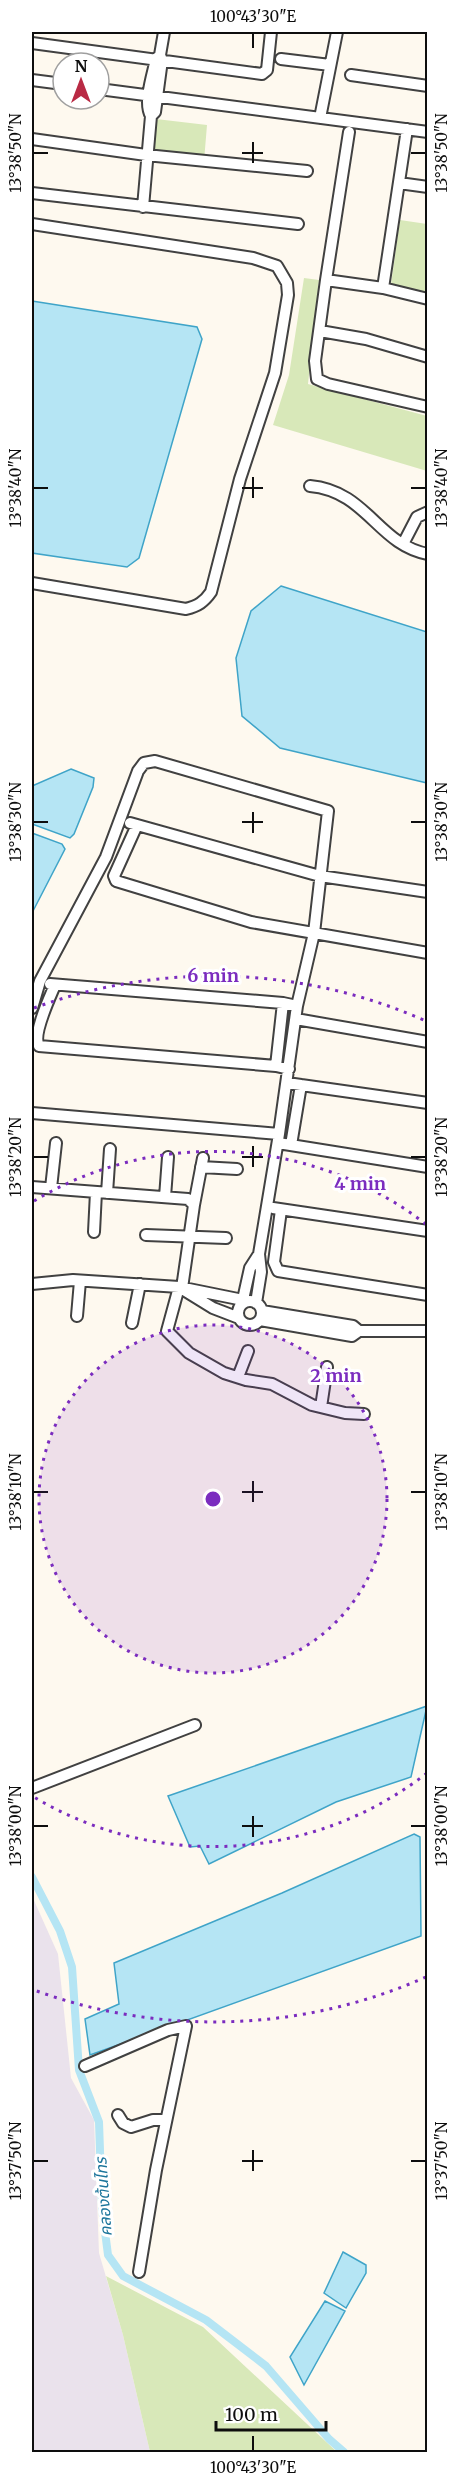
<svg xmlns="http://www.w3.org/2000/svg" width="459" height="2484" font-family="Merriweather,'Noto Sans Thai',serif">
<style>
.industrial{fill:#eae2ec}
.green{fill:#d8e8b9}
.water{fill:#b5e5f4;stroke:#3fa4c8;stroke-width:1.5}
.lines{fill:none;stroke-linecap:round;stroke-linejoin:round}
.canal{stroke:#b5e5f4;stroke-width:8}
.minor-casing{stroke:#414141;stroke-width:14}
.minor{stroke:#fff;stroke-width:10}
.ticks{fill:none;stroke:#0e0e0e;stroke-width:2}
.ring{fill:none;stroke:#7b2cbf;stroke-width:3;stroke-dasharray:3 6}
.labels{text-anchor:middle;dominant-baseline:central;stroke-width:6;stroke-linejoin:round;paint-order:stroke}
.water-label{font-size:16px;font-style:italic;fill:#1b749b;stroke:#fff}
.centre{fill:#7b2cbf;stroke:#fff;stroke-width:3}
.ring-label{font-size:18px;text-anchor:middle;font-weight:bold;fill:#7b2cbf;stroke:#fff;stroke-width:6;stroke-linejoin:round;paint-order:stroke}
.neatline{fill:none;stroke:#0e0e0e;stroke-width:2}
.ticks-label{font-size:15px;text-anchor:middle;fill:#0e0e0e}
</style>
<rect width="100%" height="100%" fill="#fef9ef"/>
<path class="industrial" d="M32,1896L58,1954L71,2078L94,2120L99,2253L123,2335L150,2452H32Z"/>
<path class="green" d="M156,119L207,125L204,161L152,155Z
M400,220L427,224V295L391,284Z
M304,278L319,280L308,384L427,416V471L273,425L289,375Z
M106,2276L203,2327L337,2452H150L123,2335Z"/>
<path class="water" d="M32,301L197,327L202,339L139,558L127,567L32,553Z
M281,586L427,632V783L280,748L242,716L236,658L251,611Z
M71,769L94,778L93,787L74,834L70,838L32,824V786Z
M32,833L62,844L65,849L32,913Z
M427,1706L411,1777L336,1802L209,1864L200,1846L190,1847L168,1796Z
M414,1834L420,1837L421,1936L90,2055L85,2019L119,2004L114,1963L282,1893Z
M343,2252L366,2265V2273L346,2308L324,2293Z
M325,2301L345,2311L304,2385L290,2357Z"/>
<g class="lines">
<path class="canal" d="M32,1877L60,1931L72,1967L79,2070L99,2122L102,2208L108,2255L123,2276L206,2320L266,2366L329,2439L344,2452"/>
<defs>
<path id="minor" d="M32,43L262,74L267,70L271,32
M160,55L164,32
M281,59L330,65
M351,75L428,86
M32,80L63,84
M99,89L428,132
M320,118L337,32
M349,132L326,280L315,361L317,379L328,384L428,407
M32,139L146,155L307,171
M399,183L428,187
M32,193L298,224
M143,207L151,116C143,102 153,74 156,59L160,55L162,60L155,112L151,116
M32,224L253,258L277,266L287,283L288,295L275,373L240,479L211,592C204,602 198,606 186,609L32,583
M326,280L383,288L428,299
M383,288L407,129
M320,331L366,339L428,357
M310,486C367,491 378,545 428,554
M403,544L417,517L428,512
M130,823L320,876L428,892
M137,825L114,876L116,881L251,922L428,953
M50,984L283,1003L297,1006
M55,985C50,997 32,1035 39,1046L276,1066L289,1069
M32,1008L40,981L106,857L138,771L144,763L155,761L328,811L314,933L297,1006L279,1134L259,1254L261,1272L256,1303
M296,1019L428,1042
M276,1066L283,1003
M287,1083L428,1103
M32,1113L279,1134
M278,1143L428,1167
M291,1145L301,1085
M201,1167L237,1169
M32,1187L188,1199L194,1205L182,1288
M51,1188L56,1143
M107,1193L110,1149
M165,1197L168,1157
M194,1205L203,1158
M273,1208L428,1231
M281,1210L274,1262L278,1271L428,1295
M94,1232L96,1192
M146,1235L226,1238
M32,1284L73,1280L179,1287L243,1300
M238 1313a12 12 0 1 1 24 0a12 12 0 1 1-24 0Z
M242,1304L250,1268L259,1254
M262,1311L353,1326L359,1331H428
M77,1316L80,1281
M239,1318L213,1308L179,1287L167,1331L189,1353L224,1373L246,1380L272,1384L312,1405L345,1413L364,1414
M260,1320L352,1336L359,1331
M132,1323L140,1284
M238,1377L248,1351
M321,1407L327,1367
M32,1788L195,1725
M85,2066L168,2030L186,2026L156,2170L139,2272
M118,2115L123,2123L131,2127L153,2120H166"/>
</defs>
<use href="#minor" class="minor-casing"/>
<use href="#minor" class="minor"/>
</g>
<path class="ticks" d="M253,33V48M253,142V163M33,153H48M242,153H263M411,153H426M253,477V498M33,488H48M242,488H263M411,488H426M253,812V833M33,822H48M242,822H263M411,822H426M253,1146V1167M33,1157H48M242,1157H263M411,1157H426M253,1481V1502M33,1492H48M242,1492H263M411,1492H426M253,1816V1837M33,1826H48M242,1826H263M411,1826H426M253,2150V2171M33,2161H48M242,2161H263M411,2161H426M253,2436V2451"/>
<circle cx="213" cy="1499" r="174" fill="#7b2cbf" fill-opacity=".12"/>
<g class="ring">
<circle cx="213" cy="1499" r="174"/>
<path d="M427 1773A348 348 0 0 1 34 1797M34 1201A348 348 0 0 1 427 1225"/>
<path d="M426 1977A523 523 0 0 1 34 1990M34 1008A523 523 0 0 1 426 1021"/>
</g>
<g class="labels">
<g class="water-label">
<text transform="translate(103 2197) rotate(-94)">คลองต้นไทร</text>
</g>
</g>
<circle cx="213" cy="1499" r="9" class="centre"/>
<g class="ring-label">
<text x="213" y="982">6 min</text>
<text x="360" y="1190">4 min</text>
<text x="336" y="1382">2 min</text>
</g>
<rect width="459" height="2484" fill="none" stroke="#ffffff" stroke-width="66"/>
<g transform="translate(81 81)"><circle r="28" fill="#ffffff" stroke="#9f9f9f" stroke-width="1.5"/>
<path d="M0-4.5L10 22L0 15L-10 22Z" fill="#b92a44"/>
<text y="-9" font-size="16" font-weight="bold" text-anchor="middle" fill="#0e0e0e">N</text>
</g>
<path d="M216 2421v9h110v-9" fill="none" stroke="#0e0e0e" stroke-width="3"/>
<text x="225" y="2421" font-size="18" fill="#0e0e0e" stroke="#ffffff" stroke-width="4.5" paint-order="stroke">100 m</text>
<rect x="33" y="33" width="393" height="2418" class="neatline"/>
<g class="ticks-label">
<text x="253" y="22">100°43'30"E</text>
<text transform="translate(16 153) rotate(-90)" y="5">13°38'50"N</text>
<text transform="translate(442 153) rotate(-90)" y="5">13°38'50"N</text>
<text transform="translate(16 488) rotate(-90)" y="5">13°38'40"N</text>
<text transform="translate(442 488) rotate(-90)" y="5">13°38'40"N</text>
<text transform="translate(16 822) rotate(-90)" y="5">13°38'30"N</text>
<text transform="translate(442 822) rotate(-90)" y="5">13°38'30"N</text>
<text transform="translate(16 1157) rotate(-90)" y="5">13°38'20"N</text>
<text transform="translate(442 1157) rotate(-90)" y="5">13°38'20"N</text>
<text transform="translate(16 1492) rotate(-90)" y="5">13°38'10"N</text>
<text transform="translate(442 1492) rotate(-90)" y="5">13°38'10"N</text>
<text transform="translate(16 1826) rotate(-90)" y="5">13°38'00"N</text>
<text transform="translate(442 1826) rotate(-90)" y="5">13°38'00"N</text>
<text transform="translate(16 2161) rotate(-90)" y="5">13°37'50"N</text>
<text transform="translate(442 2161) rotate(-90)" y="5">13°37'50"N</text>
<text x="253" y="2473">100°43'30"E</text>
</g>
</svg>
